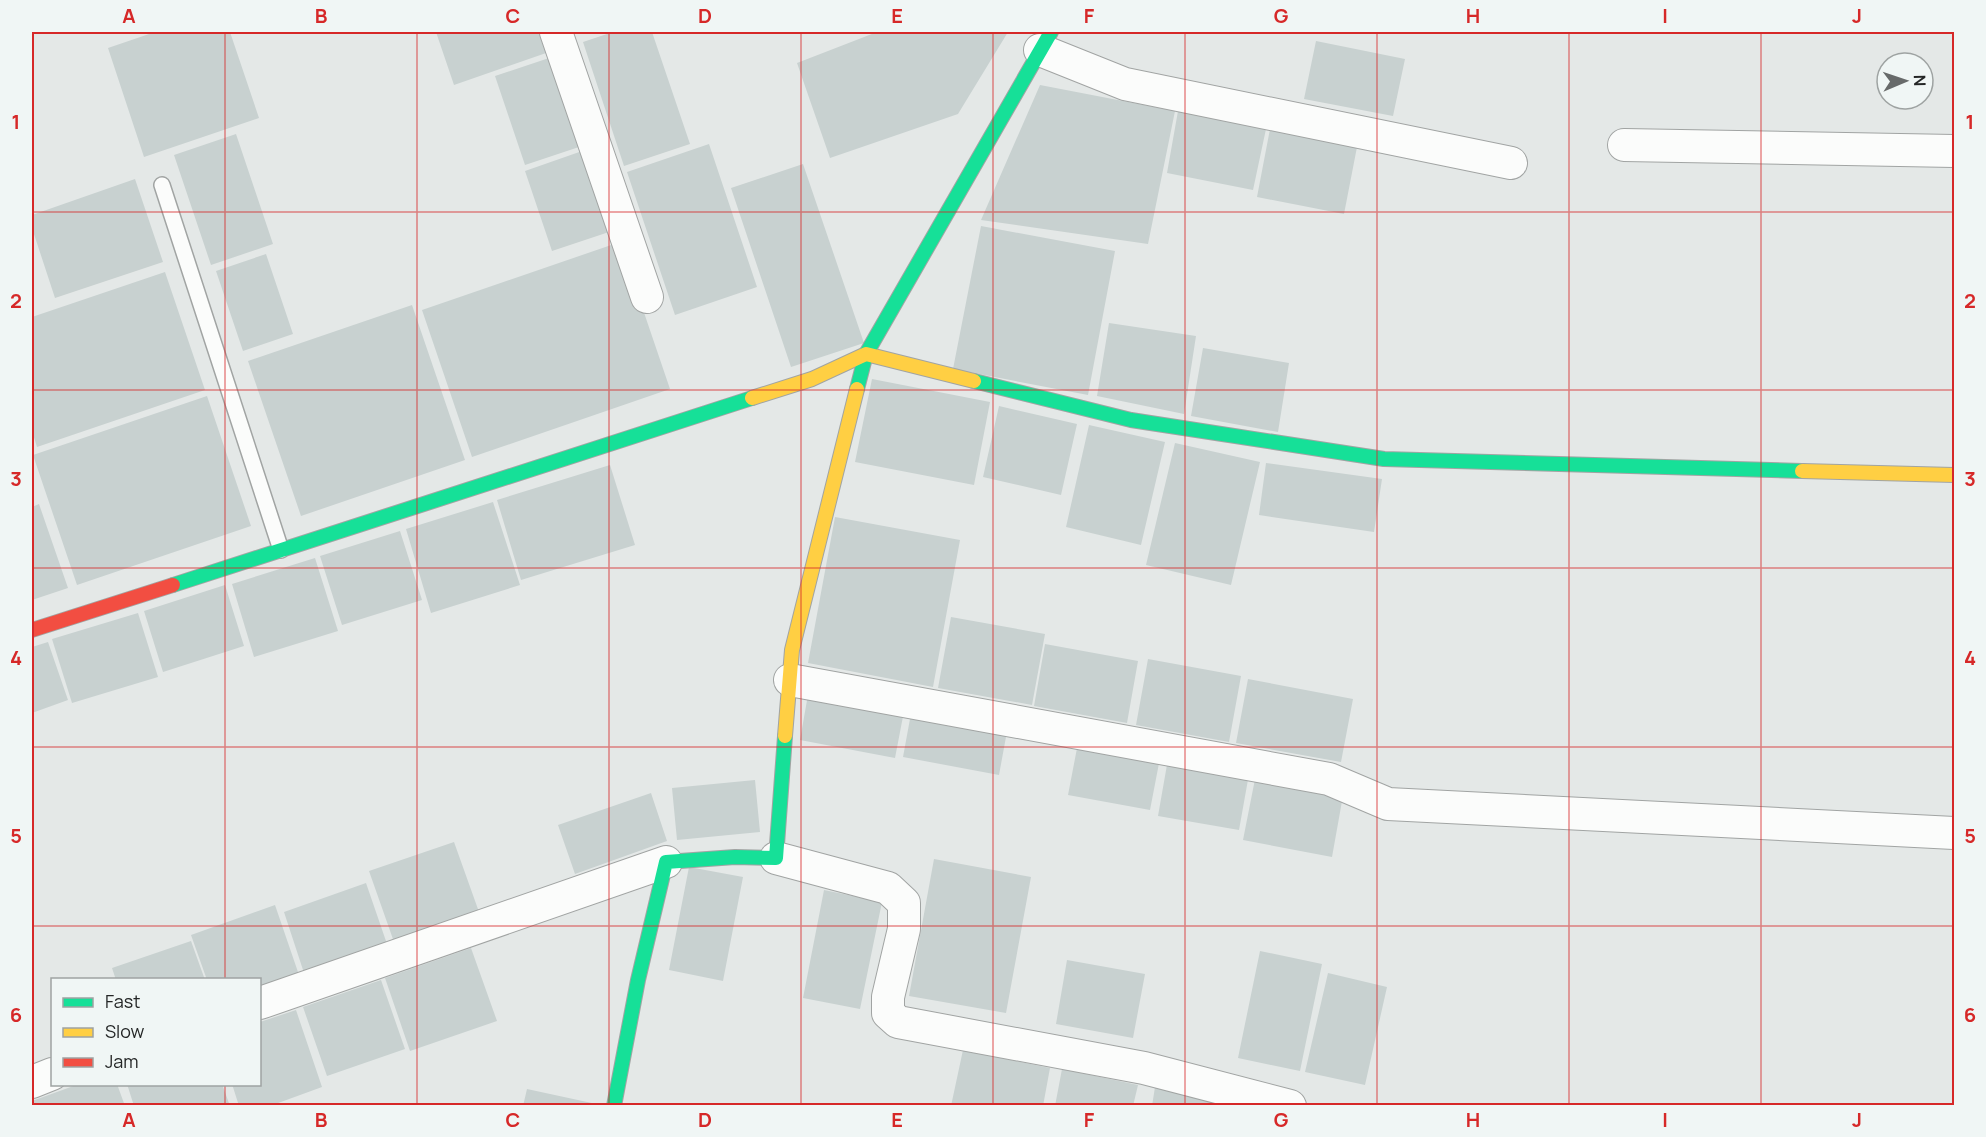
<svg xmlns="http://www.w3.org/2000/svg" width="1986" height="1137" font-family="Manrope,sans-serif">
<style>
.building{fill:#c8d1d0}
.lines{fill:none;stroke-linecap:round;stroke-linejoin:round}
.lane-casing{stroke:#a1a4a3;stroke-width:18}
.street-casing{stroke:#a1a4a3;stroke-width:34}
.fast-casing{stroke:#a1a4a3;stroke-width:16}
.slow-casing{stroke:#a1a4a3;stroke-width:16}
.jam-casing{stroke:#a1a4a3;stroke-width:16}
.lane{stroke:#fbfcfb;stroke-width:15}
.street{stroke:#fbfcfb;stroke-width:32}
.fast{stroke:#16e098;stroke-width:14}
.slow{stroke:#ffcf43;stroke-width:14}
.jam{stroke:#f24e42;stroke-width:14}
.grid{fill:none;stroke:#d62828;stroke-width:1.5;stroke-opacity:0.55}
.neatline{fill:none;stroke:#d62828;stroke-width:2}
.grid-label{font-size:20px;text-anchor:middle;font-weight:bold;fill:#d62828}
</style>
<rect width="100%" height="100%" fill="#e4e8e7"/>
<path class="building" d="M155,32H230L259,118L144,157L108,48Z
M436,32H542L549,52L454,85Z
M613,32H652L690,144L624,166L583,42Z
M877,32H1008L958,114L830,158L797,63Z
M1316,41L1405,59L1393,116L1304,99Z
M552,57L582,146L525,165L495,76Z
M1040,85L1175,111L1148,244L981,220Z
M1178,111L1266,129L1253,190L1167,173Z
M1270,129L1357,147L1344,214L1257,197Z
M236,134L273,244L211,265L174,155Z
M709,144L757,287L675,315L627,172Z
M585,150L612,231L552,251L525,171Z
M803,164L864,343L791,367L731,188Z
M135,179L163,262L55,298L32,228V215Z
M981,226L1115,251L1088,395L953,369Z
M620,242L670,389L472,457L422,310Z
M266,254L293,334L243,351L216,271Z
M165,272L205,390L37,447L32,431V317Z
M412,305L465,460L301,516L248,361Z
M1109,323L1196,336L1184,414L1097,396Z
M1203,348L1289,363L1278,432L1191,416Z
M872,379L990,402L974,485L855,462Z
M207,396L251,526L77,585L33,455Z
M999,406L1077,424L1061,495L983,477Z
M1089,425L1165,442L1141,545L1066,527Z
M1175,443L1260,462L1231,585L1146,565Z
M1266,463L1382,479L1374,532L1259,515Z
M610,465L635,545L521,580L497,500Z
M493,502L520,585L431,613L406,529Z
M39,504L68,588L32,600V507Z
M835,517L960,540L933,687L808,663Z
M400,531L422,600L342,625L320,556Z
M315,558L338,631L254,657L232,584Z
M225,585L244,646L163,672L144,611Z
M138,613L158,677L72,703L52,639Z
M951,617L1045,634L1032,705L938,688Z
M48,642L68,700L32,713V647Z
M1045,644L1138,661L1127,723L1034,706Z
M1148,659L1241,676L1229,742L1136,725Z
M1248,679L1353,699L1341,762L1236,743Z
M809,689L905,706L895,758L800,740Z
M912,708L1008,726L999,775L903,757Z
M1078,743L1160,758L1150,810L1068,795Z
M1168,759L1249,774L1239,830L1158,816Z
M1256,774L1344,790L1332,857L1243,840Z
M755,780L760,832L677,840L672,788Z
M651,793L667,841L575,874L558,825Z
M454,842L479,912L394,942L369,871Z
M934,859L1031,877L1006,1013L909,996Z
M689,867L743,877L723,981L669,970Z
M366,883L387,944L304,973L284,912Z
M824,890L882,902L860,1009L803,998Z
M275,905L299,975L260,989V980H207L191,935Z
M191,941L205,980H116L112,968Z
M471,948L497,1021L410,1051L385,978Z
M1260,951L1322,964L1300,1071L1238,1058Z
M1067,960L1145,974L1133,1038L1056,1024Z
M1328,973L1387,987L1365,1085L1305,1072Z
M381,980L405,1049L327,1076L303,1007Z
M296,1010L322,1087L270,1106H239L232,1084H260V1022Z
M963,1050L1050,1068L1043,1106H951Z
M1062,1069L1138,1085L1133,1106H1055Z
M79,1084H117L125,1106H32V1101Z
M127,1084H222L230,1106H134Z
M1155,1087L1232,1103V1106H1152Z
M527,1089L601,1105V1106H523Z"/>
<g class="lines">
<defs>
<path id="lane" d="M162,185L281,550"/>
<path id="street" d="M556,32L647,297
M1040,50L1125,84L1511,163
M1624,145L1954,151
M790,680L1329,779L1388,804L1954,833
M776,858L888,888L904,903V929L888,997V1013L898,1022L1144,1068L1290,1106
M260,1003L666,862
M32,1082L52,1074"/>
<path id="fast" d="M974,381L1131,420L1384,459L1802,471
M857,389L866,354L1051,32
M173,585L752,398
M614,1106L638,980L666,862L735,857L776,858L785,736"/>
<path id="slow" d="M752,398L812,379L866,354L974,381
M1802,471L1954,475
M785,736L792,650L857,389"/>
<path id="jam" d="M32,630L173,585"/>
</defs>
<use href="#lane" class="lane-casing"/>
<use href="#street" class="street-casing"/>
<use href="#fast" class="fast-casing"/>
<use href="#slow" class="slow-casing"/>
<use href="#jam" class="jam-casing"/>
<use href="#lane" class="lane"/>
<use href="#street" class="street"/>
<use href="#fast" class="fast"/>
<use href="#slow" class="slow"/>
<use href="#jam" class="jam"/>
</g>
<path class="grid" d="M225,32V980M417,32V1106M609,32V1106M801,32V1106M993,32V1106M1185,32V1106M1377,32V1106M1569,32V1106M1761,32V1106M32,212H1954M32,390H1954M32,568H1954M32,747H1954M32,926H1954M225,1084V1106"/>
<rect width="1986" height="1137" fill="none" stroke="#f0f6f5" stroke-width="66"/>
<rect x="51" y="978" width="210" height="108" fill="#f0f6f5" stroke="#9ea3a2" stroke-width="1.5"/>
<rect x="63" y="998" width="30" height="9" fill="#16e098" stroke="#9ea3a2" stroke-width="1.5"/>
<text x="105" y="1008" font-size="18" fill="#242626">Fast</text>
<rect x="63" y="1028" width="30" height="9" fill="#ffcf43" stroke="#9ea3a2" stroke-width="1.5"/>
<text x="105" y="1038" font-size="18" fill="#242626">Slow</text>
<rect x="63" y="1058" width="30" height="9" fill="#f24e42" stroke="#9ea3a2" stroke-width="1.5"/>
<text x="105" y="1068" font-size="18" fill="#242626">Jam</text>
<g transform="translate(1905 81) rotate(88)"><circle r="28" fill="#f0f6f5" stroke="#9ea3a2" stroke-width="1.5"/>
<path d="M0-4.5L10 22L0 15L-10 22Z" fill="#676a6a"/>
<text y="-9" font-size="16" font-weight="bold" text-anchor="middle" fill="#242626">N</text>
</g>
<rect x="33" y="33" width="1920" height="1071" class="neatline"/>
<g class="grid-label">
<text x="129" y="23">A</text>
<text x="321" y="23">B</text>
<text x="513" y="23">C</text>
<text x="705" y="23">D</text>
<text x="897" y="23">E</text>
<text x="1089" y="23">F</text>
<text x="1281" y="23">G</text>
<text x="1473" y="23">H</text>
<text x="1665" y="23">I</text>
<text x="1857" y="23">J</text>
<text x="16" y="129">1</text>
<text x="1970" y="129">1</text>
<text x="16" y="308">2</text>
<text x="1970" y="308">2</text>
<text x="16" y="486">3</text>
<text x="1970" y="486">3</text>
<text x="16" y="665">4</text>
<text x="1970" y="665">4</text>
<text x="16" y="843">5</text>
<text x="1970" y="843">5</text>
<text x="16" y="1022">6</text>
<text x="1970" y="1022">6</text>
<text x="129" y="1127">A</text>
<text x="321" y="1127">B</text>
<text x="513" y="1127">C</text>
<text x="705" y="1127">D</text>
<text x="897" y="1127">E</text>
<text x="1089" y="1127">F</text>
<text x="1281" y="1127">G</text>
<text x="1473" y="1127">H</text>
<text x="1665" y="1127">I</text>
<text x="1857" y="1127">J</text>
</g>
</svg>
